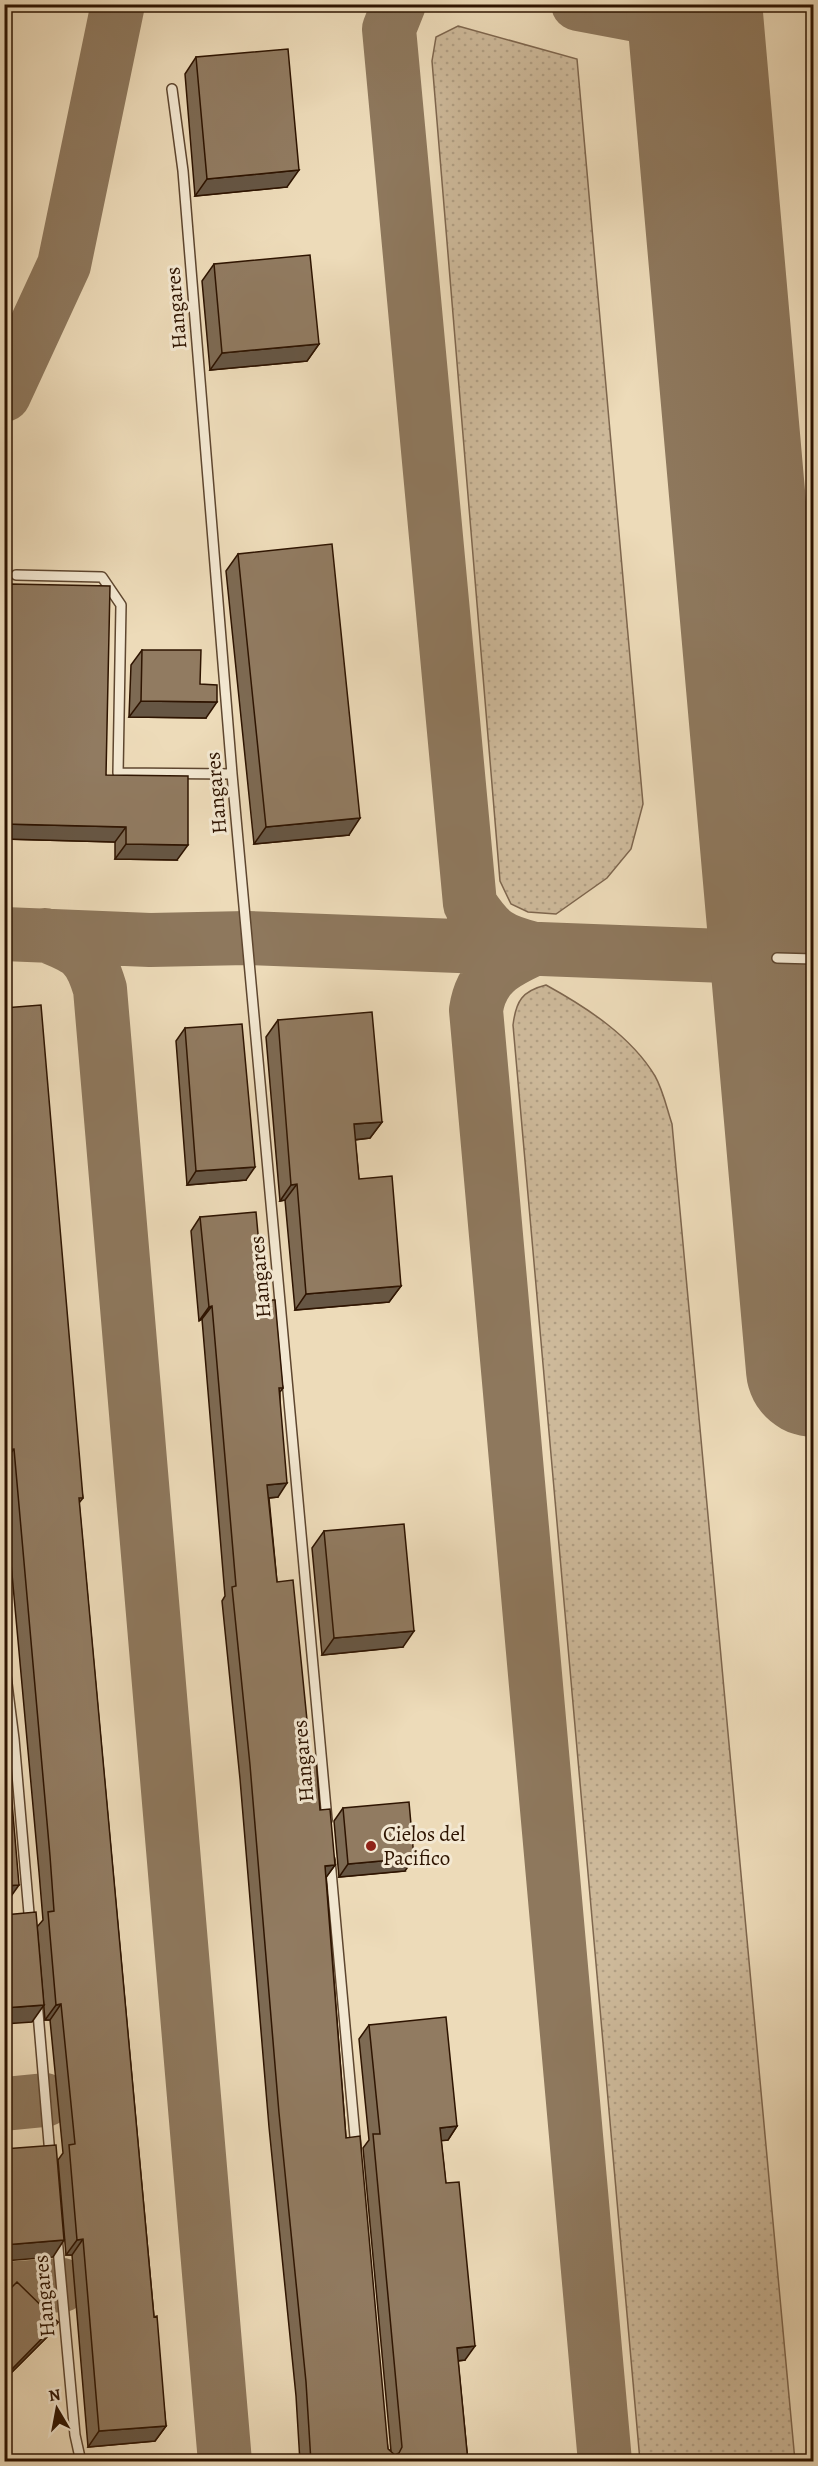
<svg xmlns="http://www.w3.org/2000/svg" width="818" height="2466" font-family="Alegreya,serif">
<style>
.green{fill:url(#green-dots);stroke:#7e664e;stroke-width:1.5}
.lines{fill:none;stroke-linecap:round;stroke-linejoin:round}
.taxiway{stroke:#8e785d;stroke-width:54}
.runway{stroke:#8e785d;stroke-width:136}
.lane-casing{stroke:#5e462f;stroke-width:12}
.lane{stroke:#f3e8d2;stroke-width:9}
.wall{fill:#7d6a53;stroke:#2e1401;stroke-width:1.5}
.shaded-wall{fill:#665644;stroke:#2e1401;stroke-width:1.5}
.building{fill:#917b61;stroke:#2e1401;stroke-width:1.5}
.poi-dot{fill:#8f2418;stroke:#f3e8d2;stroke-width:2}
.labels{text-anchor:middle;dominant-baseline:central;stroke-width:6;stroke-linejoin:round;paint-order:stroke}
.street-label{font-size:21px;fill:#2e1401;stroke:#f3e8d2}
.poi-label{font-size:21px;fill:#2e1401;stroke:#f3e8d2;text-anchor:start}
</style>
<defs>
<pattern id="green-dots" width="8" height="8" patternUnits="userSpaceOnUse" patternTransform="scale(1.5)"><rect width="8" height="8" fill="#cdb99a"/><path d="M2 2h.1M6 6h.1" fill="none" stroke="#b09e83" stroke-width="1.8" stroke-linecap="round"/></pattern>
</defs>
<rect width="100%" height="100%" fill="#eddbb9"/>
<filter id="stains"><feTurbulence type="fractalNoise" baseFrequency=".00333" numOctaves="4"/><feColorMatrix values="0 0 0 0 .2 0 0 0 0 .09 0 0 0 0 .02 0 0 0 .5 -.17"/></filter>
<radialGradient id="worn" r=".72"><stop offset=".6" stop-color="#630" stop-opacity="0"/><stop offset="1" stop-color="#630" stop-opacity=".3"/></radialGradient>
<path class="green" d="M458,26L577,59L643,804L631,849L607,878L556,914L528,912L511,904L500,881L432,61L436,37Z
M546,985C586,1007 631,1036 655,1076C663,1090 667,1109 672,1124L795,2461H640L513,1025C516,1001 522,991 546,985Z"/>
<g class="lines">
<path class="taxiway" d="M399,4L389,29L470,904C490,934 498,940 534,949
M578,4L695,26
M4,395L64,265L118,4
M4,934L150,940L247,938L777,958
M45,935C80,949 89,952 100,989L225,2462
M534,949C503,963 481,975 476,1010L605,2462
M4,2104L45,2100
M4,2289L62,2285"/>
<path class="runway" d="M694,4L814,1369"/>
<defs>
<path id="lane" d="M172,89L183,171L232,774L327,1820
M16,575L102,577L121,605L118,773L232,774
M777,958L814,959
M4,1660L14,1739L30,1925
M330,1860L356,2148
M37,2001L50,2155
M57,2237L75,2435L81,2462"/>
</defs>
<use href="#lane" class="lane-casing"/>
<use href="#lane" class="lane"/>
</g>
<path class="wall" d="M196,57L287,187L195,196L185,74Z
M214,264L319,344L307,361L210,370L202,281Z
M238,554L349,835L254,844L226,571Z
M10,584L106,775L177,860L115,859V842L4,839V591Z
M142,650L200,684L206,718L129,717L131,665Z
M4,1008L83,1498L79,1503L154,2317L166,2426L155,2441L88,2447L72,2255H66L58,2160L63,2153L50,2020H45L37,1927L43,1920L39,1872L4,1486Z
M278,1020L382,1122L370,1138L355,1140L359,1179L401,1286L389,1302L295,1310L285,1200L280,1201L266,1037Z
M185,1028L246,1180L187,1185L176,1041Z
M200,1217L264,1300L283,1388L280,1392L278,1497L269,1498L277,1582L320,1810L335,1865L326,1877L346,2138L388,2449L391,2451L363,2148L369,2140L359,2039L369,2025L457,2126L448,2140H441L465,2360L458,2361L468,2462H300L296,2396L269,2127L240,1779L222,1601L225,1596L202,1319L199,1321L191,1231Z
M324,1531L403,1647L322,1655L312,1548Z
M343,1808L405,1871L339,1877L334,1821Z
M4,2295L58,2322L49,2335L4,2380Z"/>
<path class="shaded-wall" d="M299,170L287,187L195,196L207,179Z
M319,344L307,361L210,370L222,353Z
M141,701L217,702L206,718L129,717Z
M360,818L349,835L254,844L266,827Z
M4,824L126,827L115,842L4,839Z
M126,844L188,845L177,860L115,859Z
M382,1122L370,1138L343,1141L354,1124Z
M255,1167L246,1180L187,1185L196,1171Z
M297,1184L285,1200L280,1201L291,1185Z
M401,1286L389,1302L295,1310L306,1294Z
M212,1306L202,1319L199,1321L209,1307Z
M14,1449L4,1462V1450Z
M287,1483L278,1497L258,1499L267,1485Z
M414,1631L403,1647L322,1655L334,1638Z
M414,1858L405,1871L339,1877L348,1864Z
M335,1865L325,1879V1866Z
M19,1885L7,1902H4V1886Z
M61,2004L50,2020H45L56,2005Z
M44,2005L32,2022L4,2024V2008Z
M457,2126L448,2140L430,2142L440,2128Z
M83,2239L72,2255H66L77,2240Z
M64,2240L53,2257L4,2261V2245Z
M58,2322L49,2335L4,2380L11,2370Z
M475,2346L465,2360L447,2362L457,2348Z
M166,2426L155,2441L88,2447L99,2431Z"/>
<path class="building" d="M288,49L299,170L207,179L196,57Z
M310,255L319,344L222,353L214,264Z
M332,544L360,818L266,827L238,554Z
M10,584L110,586L106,775L188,776V845L126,844V827L4,824Z
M142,650H201L200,684L217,685V702L141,701Z
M41,1005L83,1498H79L154,2317L157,2316L166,2426L99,2431L83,2239L77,2240L69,2145L75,2144L61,2004L56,2005L48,1912L54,1911L50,1856L14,1449L4,1450V1423H11L4,1347V1008Z
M372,1012L382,1122L354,1124L359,1179L392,1176L401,1286L306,1294L297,1184L291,1185L278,1020Z
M242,1024L255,1167L196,1171L185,1028Z
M256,1212L264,1300H275L283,1388H279L287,1483L267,1485L277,1582L293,1580L311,1760L316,1759L320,1810L330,1809L335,1865L325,1866L346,2138L360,2136L388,2449L395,2455L399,2453L402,2447L373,2134H380L369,2025L446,2017L457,2126L440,2128L446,2183L459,2182L475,2346L457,2348L468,2462H311L306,2382L279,2113L250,1765L232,1587L236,1586L212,1306L209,1307L200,1217Z
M404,1524L414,1631L334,1638L324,1531Z
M4,1791H11L19,1885L4,1886Z
M409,1802L414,1858L348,1864L343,1808Z
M36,1912L44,2005L4,2008V1915Z
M56,2145L64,2240L4,2245V2149Z
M17,2282L58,2322L11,2370L4,2364V2295Z"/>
<circle class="poi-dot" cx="371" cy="1846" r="6"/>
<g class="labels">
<g class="street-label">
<text transform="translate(176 308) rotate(-95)">Hangares</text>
<text transform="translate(216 793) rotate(-95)">Hangares</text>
<text transform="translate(260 1277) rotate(-95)">Hangares</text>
<text transform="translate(303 1761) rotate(-95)">Hangares</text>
<text transform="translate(44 2296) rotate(-95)">Hangares</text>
</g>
<g class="poi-label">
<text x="383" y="1834">Cielos del<tspan x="383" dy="24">Pacifico</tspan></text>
</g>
</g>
<rect width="818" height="2466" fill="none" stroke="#eddbb9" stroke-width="24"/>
<rect x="6" y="6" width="806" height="2454" fill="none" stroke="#2e1401" stroke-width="3"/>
<rect x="12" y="12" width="794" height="2442" fill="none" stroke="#2e1401" stroke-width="1.5"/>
<g transform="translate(57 2409) rotate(350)" stroke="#f3e8d2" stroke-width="4.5" paint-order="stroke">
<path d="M0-4.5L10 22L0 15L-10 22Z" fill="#2e1401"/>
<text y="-9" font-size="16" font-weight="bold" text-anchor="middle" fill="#2e1401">N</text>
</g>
<rect width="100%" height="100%" filter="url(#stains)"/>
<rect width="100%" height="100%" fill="url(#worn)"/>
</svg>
